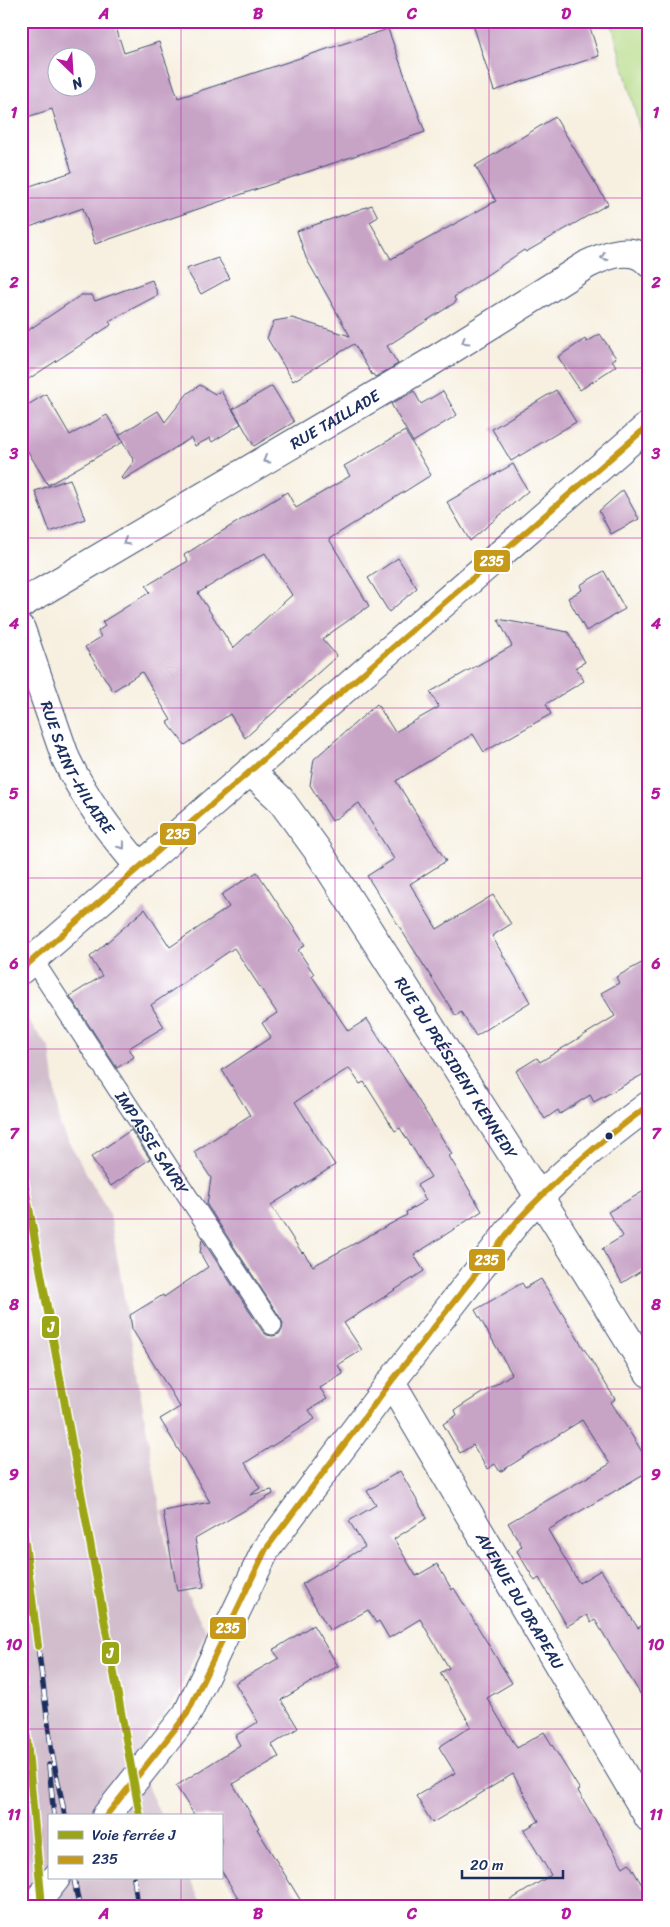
<svg xmlns="http://www.w3.org/2000/svg" width="670" height="1927" font-family="Sriracha,sans-serif">
<style>
.railway{fill:#d1bdcc}
.grass{fill:#b2d983;stroke:#668470}
.building{fill:#c7a3c6;fill-rule:evenodd}
.lines{fill:none;stroke-linecap:round;stroke-linejoin:round}
.lane-casing{stroke:#3c4c72;stroke-width:21}
.street-casing{stroke:#3c4c72;stroke-width:30}
.lane{stroke:#fff;stroke-width:19}
.street{stroke:#fff;stroke-width:28}
.rail-casing{stroke:#1b2f5e;stroke-width:5.5}
.rail{stroke:#fff;stroke-width:4;stroke-dasharray:11;stroke-linecap:butt}
.bus-1-casing{stroke:#fff;stroke-width:10}
.bus-1{stroke:#c69a18;stroke-width:6}
.rail-1-casing{stroke:#fff;stroke-width:11}
.rail-1{stroke:#9ba518;stroke-width:8}
.oneway{stroke:#8d97ae}
.grid{fill:none;stroke:#b5179e;stroke-width:1;stroke-opacity:0.55}
.bus-dot{fill:#1b2f5e;stroke:#fff;stroke-width:2}
.labels{text-anchor:middle;dominant-baseline:central;stroke-width:4;stroke-linejoin:round;paint-order:stroke}
.street-label{font-size:16px;fill:#1b2f5e;stroke:#fff}
.line-badge{stroke:#fff;stroke-width:2}
.badge-label{font-size:14px;text-anchor:middle;font-weight:bold;fill:#fff}
.neatline{fill:none;stroke:#b5179e;stroke-width:2}
.grid-label{font-size:16px;text-anchor:middle;font-weight:bold;fill:#b5179e}
</style>
<rect width="100%" height="100%" fill="#fff"/>
<filter id="ink" filterUnits="userSpaceOnUse"><feTurbulence type="fractalNoise" baseFrequency=".02" numOctaves="2"/><feDisplacementMap in="SourceGraphic" scale="10" xChannelSelector="R" yChannelSelector="G"/><feConvolveMatrix kernelMatrix="1 2 1 2 8 2 1 2 1" color-interpolation-filters="sRGB"/></filter>
<filter id="wash" filterUnits="userSpaceOnUse"><feTurbulence type="fractalNoise" baseFrequency=".0096" numOctaves="4" result="noise"/><feDisplacementMap in="SourceGraphic" scale="20" xChannelSelector="R" yChannelSelector="G"/><feGaussianBlur stdDeviation="1.12" result="paint"/><feColorMatrix in="noise" values="0 0 0 0 0 0 0 0 0 0 0 0 0 0 0 0 0 1.4 0 .05"/><feComposite in="paint" operator="in"/></filter>
<g filter="url(#wash)">
<rect width="100%" height="100%" fill="#f7f0e0"/>
<path class="railway" d="M21,1012L50,1049L60,1126L110,1215L169,1560L206,1631L175,1700L143,1741L148,1788L161,1816H49V1878H189L203,1906H30L21,1798Z"/>
<path class="grass" d="M611,21H649V159L648,160Z"/>
<g id="blocks">
<path class="building" d="M21,21H114L124,53L159,42L178,98L388,29L425,132L95,244L83,208L21,230V189L72,172L52,109L21,119ZM58,58H88V88H58Z
M472,21H588L599,56L494,91Z
M555,117L608,204L526,252L524,250L454,297L456,302L387,346L398,364L375,377L373,374L372,375L354,344L293,381L267,338L274,321L292,318L350,336L306,258L297,231L372,205L378,217L370,222L391,259L496,201L475,166Z
M218,258L230,278L201,294L186,269Z
M152,280L158,295L109,321L111,325L21,384V335L81,295H92L95,301Z
M600,334L616,358L612,360L616,366L580,390L558,357L585,339L587,342Z
M200,385L215,394L221,391L241,424L212,442L210,438L195,446L191,438L123,480L121,478L134,461L119,435L158,411L165,422L188,393Z
M272,386L294,422L254,446L233,409Z
M556,390L576,422L511,461L492,429Z
M414,391L421,404L443,391L457,415L413,442L391,404Z
M46,394L70,435L107,415L123,442L48,485L21,440V409Z
M405,431L431,475L329,539L369,606L322,639L337,656L245,738L230,714L185,745L167,722L171,720L142,672L113,691L85,647L101,637L98,631L105,626L102,622L150,592L146,586L188,561L184,555L206,541L287,492L296,508L350,476L344,466ZM265,553L292,595L233,648L198,593Z
M513,464L528,491L470,541L447,502Z
M70,479L85,519L50,532L35,491Z
M623,490L639,519L611,534L599,511Z
M398,558L417,588L389,612L368,578Z
M604,571L625,609L586,631L568,598L582,590L580,585Z
M498,619L568,632L585,662L576,667L584,681L546,704L551,714L484,752L473,734L396,781L446,861L410,884L437,929L493,895L511,924L492,936L530,1002L476,1036L461,1012L456,1016L367,876L394,859L359,803L332,821L310,785L314,759L377,704L395,732L439,707L430,692L512,646Z
M257,872L305,945L298,950L314,974L312,976L348,1031L367,1019L452,1154L449,1156L482,1211L414,1255L424,1271L344,1323L362,1350L338,1365L343,1374L320,1388L327,1399L309,1410L315,1419L245,1463L260,1488L250,1495L272,1490L273,1494L195,1539L204,1587L177,1591L163,1511L210,1502L160,1419L180,1407L132,1329L130,1315L163,1295L164,1297L208,1267L200,1253L202,1239L263,1332L267,1335L273,1336L279,1334L282,1330L283,1324L281,1319L207,1205L211,1178L194,1152L250,1115L222,1070L271,1037L262,1023L277,1013L234,948L151,1005L164,1027L129,1048L134,1057L117,1068L70,996L102,976L90,957L145,909L170,947L229,907L221,895ZM349,1068L360,1084L364,1082L395,1131L400,1128L431,1177L417,1185L426,1200L406,1212L407,1215L313,1266L303,1252L302,1253L271,1205L335,1165L295,1102Z
M649,959V1071L594,1102L590,1095L560,1114L558,1110L545,1119L516,1071L537,1058L540,1062L615,1016L601,993L619,983L616,977Z
M131,1130L150,1159L111,1186L91,1157Z
M649,1188V1278L644,1269L622,1283L602,1249L623,1236L608,1212Z
M541,1279L615,1399L611,1402L649,1463V1471L548,1530L579,1583L601,1570L638,1628L649,1621V1708L595,1620L591,1623L587,1615L567,1626L539,1578L535,1581L517,1551L522,1546L508,1523L610,1464L582,1420L500,1472L495,1464L487,1469L473,1445L460,1453L443,1424L457,1415L455,1410L512,1374L475,1310L522,1283L525,1288Z
M400,1471L427,1518L394,1539L416,1576L437,1564L452,1590L454,1588L512,1683L487,1698L517,1748L544,1732L580,1790L578,1791L623,1867L629,1863L649,1897V1906H501L551,1875L524,1830L539,1821L513,1774L432,1823L416,1796L455,1773L439,1747L471,1726L440,1673L449,1668L420,1619L389,1638L379,1621L376,1623L368,1610L330,1631L302,1584L365,1547L349,1521L376,1505L367,1491Z
M313,1625L338,1666L281,1700L298,1728L272,1745L279,1757L233,1784L259,1828L257,1829L304,1906H243L221,1870V1816H195L176,1786L240,1745L235,1736L258,1722L235,1683L279,1658L273,1650Z"/>
</g>
</g>
<g filter="url(#ink)">
<use href="#blocks" fill-opacity="0" stroke="#3c4c72" stroke-width="1"/>
<g class="lines">
<defs>
<g id="lane">
<path id="s1" d="M33,960L272,1325"/>
</g>
<g id="street">
<path id="s2" d="M21,604L428,364L588,264C606,255 633,244 649,263"/>
<path id="s3" d="M21,629L66,759C85,799 111,834 140,867"/>
<path id="s4" d="M251,772L280,799L318,851L556,1223L649,1373"/>
<path d="M21,970L649,425"/>
<path id="s5" d="M391,1382L649,1818"/>
<path d="M106,1816L187,1714L266,1549L391,1382L518,1220C557,1176 602,1140 649,1105"/>
<path d="M34,1906L56,1878"/>
</g>
</defs>
<use href="#lane" class="lane-casing"/>
<use href="#street" class="street-casing"/>
<use href="#lane" class="lane"/>
<use href="#street" class="street"/>
<defs>
<path id="rail" d="M38,1646L52,1754L65,1816
M49,1765L54,1816
M74,1878L79,1906
M134,1878L138,1906"/>
</defs>
<use href="#rail" class="rail-casing"/>
<use href="#rail" class="rail"/>
<defs>
<path id="bus-1" d="M21,970L649,425
M106,1816L187,1714L266,1549L391,1382L518,1220C558,1177 602,1140 649,1105"/>
</defs>
<use href="#bus-1" class="bus-1-casing"/>
<use href="#bus-1" class="bus-1"/>
<defs>
<path id="rail-1" d="M21,1164L140,1816
M21,1511L38,1646
M21,1673L42,1906"/>
</defs>
<use href="#rail-1" class="rail-1-casing"/>
<use href="#rail-1" class="rail-1"/>
</g>
<defs><path id="oneway-chevron" d="M-2-3.5L2.5 0L-2 3.5" fill="none" stroke-width="1.6" stroke-linecap="round" stroke-linejoin="round" transform="scale(1.25)"/></defs>
<g class="oneway">
<use href="#oneway-chevron" transform="translate(604 257) rotate(159)"/>
<use href="#oneway-chevron" transform="translate(465 341) rotate(148)"/>
<use href="#oneway-chevron" transform="translate(266 460) rotate(150)"/>
<use href="#oneway-chevron" transform="translate(126 542) rotate(150)"/>
<use href="#oneway-chevron" transform="translate(122 846) rotate(51)"/>
</g>
</g>
<path class="grid" d="M181,21V1816M335,21V1906M489,21V1906M21,198H649M21,368H649M21,538H649M21,708H649M21,878H649M21,1049H649M21,1219H649M21,1389H649M21,1559H649M21,1729H649M181,1878V1906"/>
<circle class="bus-dot" cx="609" cy="1136" r="4.5"/>
<g class="labels">
<g class="street-label">
<text stroke="none"><textPath href="#s2" startOffset="364">RUE TAILLADE</textPath></text>
<text stroke="none"><textPath href="#s3" startOffset="150">RUE SAINT-HILAIRE</textPath></text>
<text stroke="none"><textPath href="#s4" startOffset="361">RUE DU PRÉSIDENT KENNEDY</textPath></text>
<text stroke="none"><textPath href="#s1" startOffset="218">IMPASSE SAVRY</textPath></text>
<text stroke="none"><textPath href="#s5" startOffset="254">AVENUE DU DRAPEAU</textPath></text>
</g>
</g>
<g class="line-badge">
<rect x="473" y="549" width="38" height="24" rx="5" fill="#c69a18"/>
<rect x="159" y="822" width="38" height="24" rx="5" fill="#c69a18"/>
<rect x="468" y="1248" width="38" height="24" rx="5" fill="#c69a18"/>
<rect x="41" y="1315" width="19" height="24" rx="5" fill="#9ba518"/>
<rect x="209" y="1616" width="38" height="24" rx="5" fill="#c69a18"/>
<rect x="101" y="1641" width="19" height="24" rx="5" fill="#9ba518"/>
</g>
<g class="badge-label">
<text x="492" y="566">235</text>
<text x="178" y="839">235</text>
<text x="487" y="1265">235</text>
<text x="51" y="1332">J</text>
<text x="228" y="1633">235</text>
<text x="110" y="1658">J</text>
</g>
<rect width="670" height="1927" fill="none" stroke="#fff" stroke-width="55"/>
<rect x="48" y="1814" width="175" height="65" fill="#ffffff" stroke="#a4acbf"/>
<rect x="58" y="1831" width="25" height="8" fill="#9ba518" stroke="#a4acbf"/>
<text x="92" y="1840" font-size="15" fill="#1b2f5e">Voie ferrée J</text>
<rect x="58" y="1856" width="25" height="8" fill="#c69a18" stroke="#a4acbf"/>
<text x="92" y="1864" font-size="15" fill="#1b2f5e">235</text>
<g transform="translate(72 72) rotate(155)"><circle r="24" fill="#ffffff" stroke="#a4acbf"/>
<path d="M0-4L9 19L0 12L-9 19Z" fill="#b5179e"/>
<text y="-8" font-size="14" font-weight="bold" text-anchor="middle" fill="#1b2f5e">N</text>
</g>
<path d="M462 1870v8h101v-8" fill="none" stroke="#1b2f5e" stroke-width="2.5"/>
<text x="470" y="1870" font-size="15" fill="#1b2f5e" stroke="#ffffff" stroke-width="4" paint-order="stroke">20 m</text>
<rect x="28" y="28" width="614" height="1872" class="neatline"/>
<g class="grid-label">
<text x="104" y="19">A</text>
<text x="258" y="19">B</text>
<text x="412" y="19">C</text>
<text x="566" y="19">D</text>
<text x="14" y="118">1</text>
<text x="656" y="118">1</text>
<text x="14" y="288">2</text>
<text x="656" y="288">2</text>
<text x="14" y="459">3</text>
<text x="656" y="459">3</text>
<text x="14" y="629">4</text>
<text x="656" y="629">4</text>
<text x="14" y="799">5</text>
<text x="656" y="799">5</text>
<text x="14" y="969">6</text>
<text x="656" y="969">6</text>
<text x="14" y="1139">7</text>
<text x="656" y="1139">7</text>
<text x="14" y="1310">8</text>
<text x="656" y="1310">8</text>
<text x="14" y="1480">9</text>
<text x="656" y="1480">9</text>
<text x="14" y="1650">10</text>
<text x="656" y="1650">10</text>
<text x="14" y="1820">11</text>
<text x="656" y="1820">11</text>
<text x="104" y="1919">A</text>
<text x="258" y="1919">B</text>
<text x="412" y="1919">C</text>
<text x="566" y="1919">D</text>
</g>
</svg>
